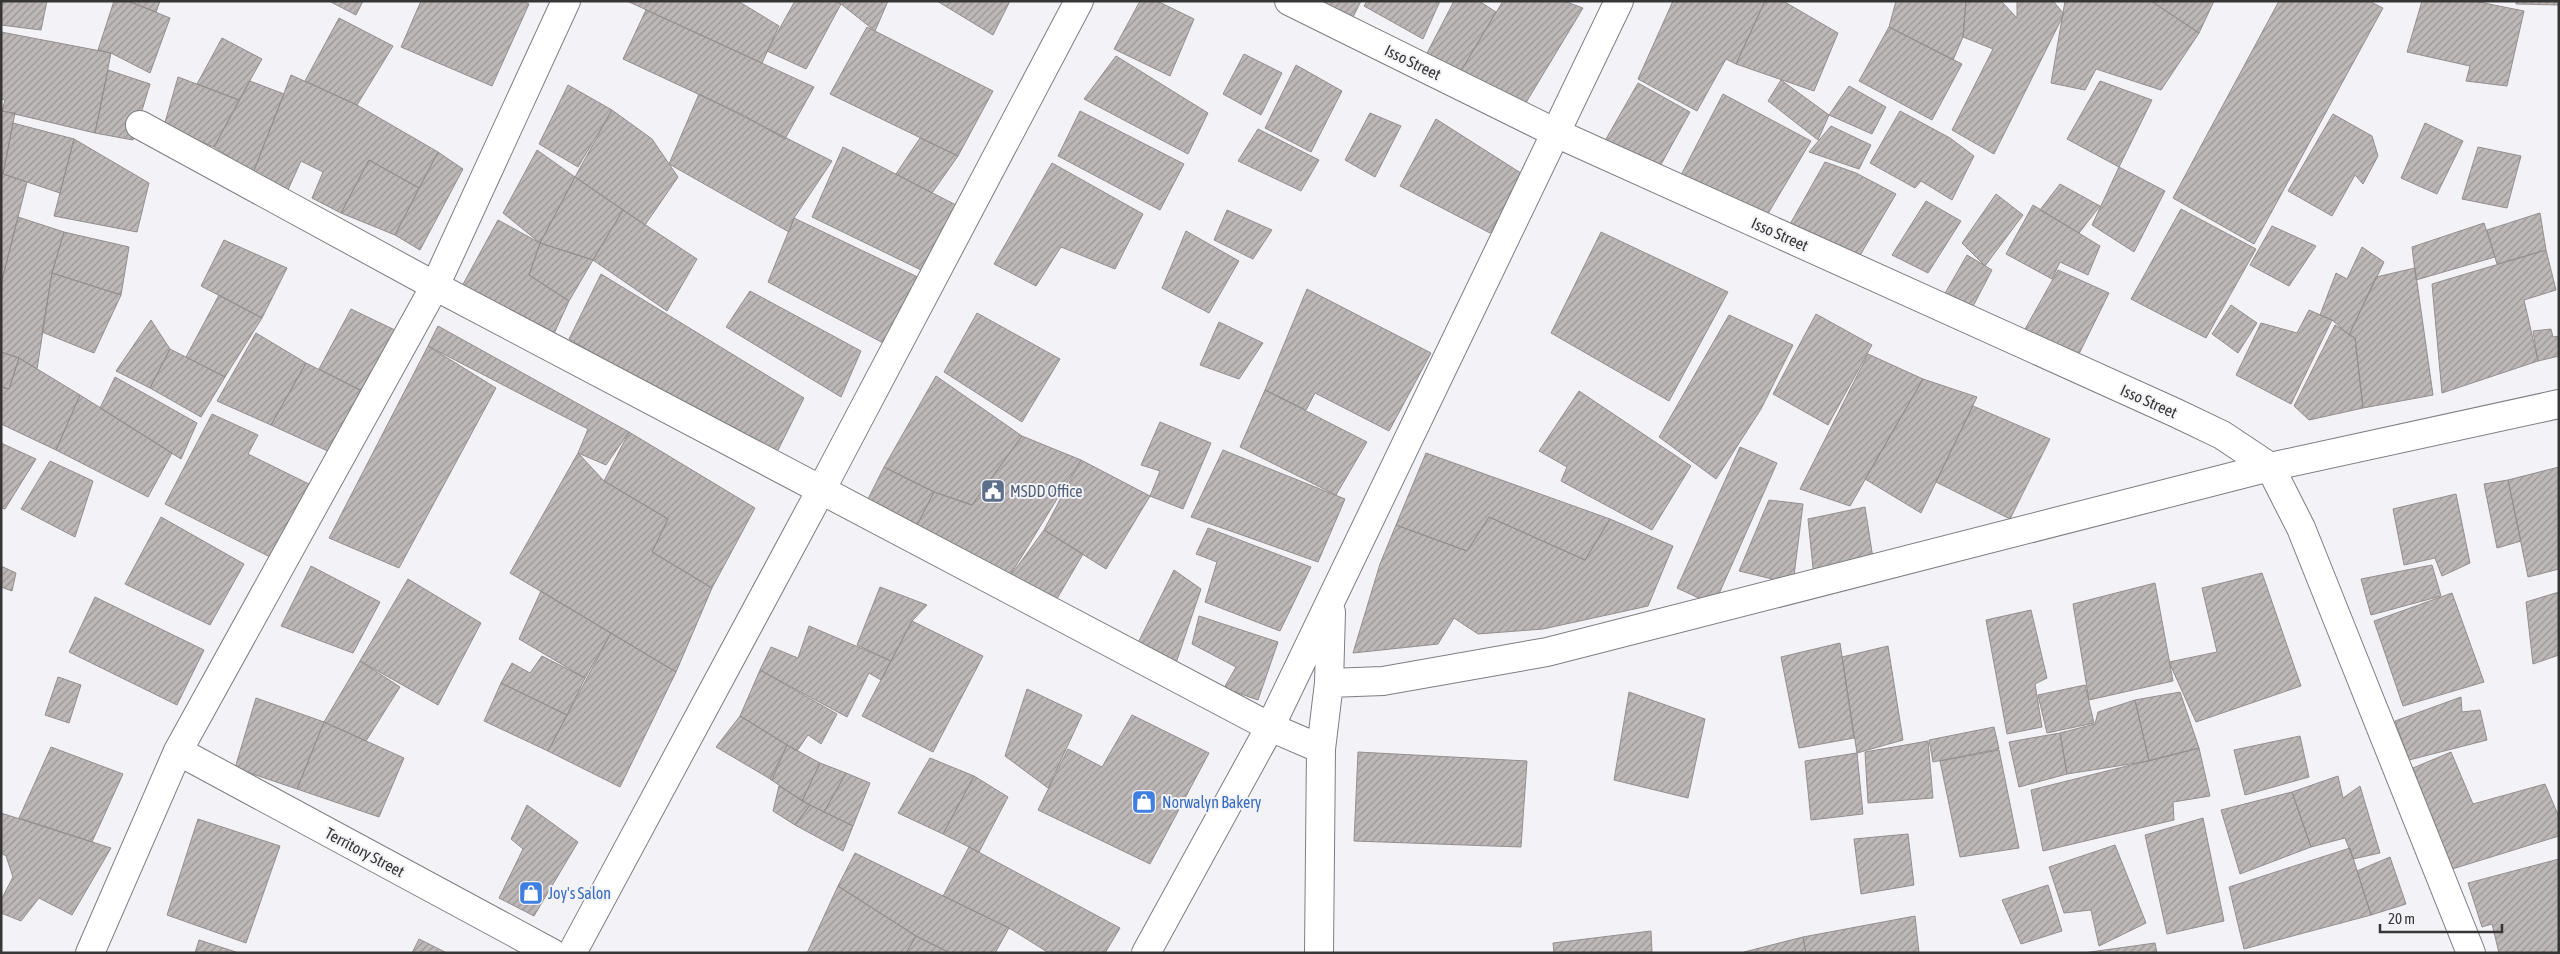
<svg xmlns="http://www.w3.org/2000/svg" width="2560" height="954" font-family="'Asap Condensed',sans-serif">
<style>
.building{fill:url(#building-hatch);stroke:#948f8e}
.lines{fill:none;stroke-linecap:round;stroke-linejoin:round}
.minor-casing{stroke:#7e7e82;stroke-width:30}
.tertiary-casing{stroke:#7e7e82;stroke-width:30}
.minor{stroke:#fff;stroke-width:28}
.tertiary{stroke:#fff;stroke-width:28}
.labels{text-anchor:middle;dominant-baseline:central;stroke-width:4;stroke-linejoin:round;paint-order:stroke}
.street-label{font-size:16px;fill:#363637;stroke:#f3f2f7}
.service-label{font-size:16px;fill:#4e5e75;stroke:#f3f2f7;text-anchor:start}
.shop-label{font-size:16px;fill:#366cbe;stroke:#f3f2f7;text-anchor:start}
</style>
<defs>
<pattern id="building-hatch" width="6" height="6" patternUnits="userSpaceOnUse" patternTransform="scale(1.25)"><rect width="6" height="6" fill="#bdb8b7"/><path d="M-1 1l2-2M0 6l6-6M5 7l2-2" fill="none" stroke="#9a9696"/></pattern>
</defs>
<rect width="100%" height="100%" fill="#f3f2f7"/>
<path class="building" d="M1,1H47L41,30L1,25Z
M114,1H128L170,18L150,73L111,53L98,50Z
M128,1H160L156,12Z
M329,1H363L356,15Z
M421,1H522L529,4L492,86L401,47Z
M627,1H738L779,26L762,63Z
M795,1H835L841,4L806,69L767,51Z
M835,1H888L875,31L841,4Z
M937,1H1010L993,35Z
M1140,1H1157L1194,19L1170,76L1114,49Z
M1317,1H1361L1352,19Z
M1367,1H1440L1423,39L1364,6Z
M1454,1H1479L1496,12L1458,76L1425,57Z
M1503,1H1564L1583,8L1524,106L1458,76Z
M1673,1H1765L1736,64L1726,59L1697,111L1638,79Z
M1765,1H1783L1838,33L1814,91L1736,64Z
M1896,1H1966L1963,37L1953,60L1889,27Z
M1966,1H2001L2017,18V1H2053L2064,14L1994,154L1952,130L1993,49L1963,37Z
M2065,1H2151L2199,33L2161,90L2096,69L2085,90L2051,83Z
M2151,1H2214L2199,33Z
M2279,1H2369L2383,8L2254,244L2173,198Z
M2422,1H2474L2524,11L2507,86L2466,81L2470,66L2407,52Z
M2516,1H2559V5L2516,4Z
M646,10L814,87L785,139L743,115L623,59Z
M339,18L393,46L357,105L305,81Z
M867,27L993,91L958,156L830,94Z
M1889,27L1962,64L1932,120L1859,81Z
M1,32L111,53L95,133L2,111L5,100L1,99Z
M222,38L262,59L239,100L197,84Z
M1244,54L1282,73L1261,115L1223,94Z
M1116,56L1208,113L1188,154L1084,99Z
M1296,65L1342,91L1311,152L1265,128Z
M108,70L150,84L133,140L95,133Z
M291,75L357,105L438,152L419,188L369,160L341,213L312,198L323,172L301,161L287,192L253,173Z
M178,77L239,100L214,147L164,126Z
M1781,80L1829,115L1818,140L1768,101Z
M250,81L284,94L253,173L214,147Z
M2100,81L2152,100L2119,167L2067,139Z
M1638,83L1690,112L1658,170L1602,146Z
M568,85L612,110L578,167L539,144Z
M1849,86L1886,107L1872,134L1829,115Z
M699,94L832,161L794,218L789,232L669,164Z
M1723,94L1811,141L1766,217L1681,175Z
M612,110L652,139L678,177L645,225L575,177Z
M1,111L15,113L3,174L27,182L1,284Z
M1080,111L1184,164L1160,210L1058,156Z
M1900,111L1950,138L1974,156L1952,200L1921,181L1915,188L1870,163Z
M1370,113L1401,126L1375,177L1345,160Z
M2333,114L2372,136L2378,156L2363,184L2355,175L2332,216L2288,191Z
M1436,119L1524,175L1490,233L1400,186Z
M13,123L74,139L60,193L3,174Z
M2425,123L2463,141L2437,194L2401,178Z
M1831,126L1871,145L1859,169L1809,152Z
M1258,129L1319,160L1301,191L1238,161Z
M920,138L958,156L932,193L896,174Z
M74,139L149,183L137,232L54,216Z
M843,147L956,205L921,270L812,217Z
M2478,147L2521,156L2507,208L2462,199Z
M537,150L575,177L540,243L503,213Z
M438,152L463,169L420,250L395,235Z
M369,160L419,188L395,235L341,213Z
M1825,162L1856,173L1896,194L1855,264L1789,226Z
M1052,163L1143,214L1115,269L1061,247L1036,286L994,264Z
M2119,167L2165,191L2134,252L2092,225Z
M575,177L623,210L593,260L540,243Z
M2060,184L2100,206L2079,233L2040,210Z
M1996,194L2023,215L1985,266L1962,243Z
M1926,201L1961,221L1928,273L1892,255Z
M2033,205L2100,246L2088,275L2060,262L2052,279L2006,254Z
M2181,209L2256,249L2206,338L2131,299Z
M623,210L697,259L667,311L593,260Z
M1227,210L1272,230L1253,259L1214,240Z
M2540,213L2546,250L2497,264L2487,230Z
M18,217L64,232L52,273L37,369L19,358L1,352V284Z
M794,218L924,280L887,345L768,282Z
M498,220L540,243L529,275L569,301L552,338L461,288Z
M2484,223L2495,257L2416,280L2412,247Z
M2272,226L2316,246L2289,286L2250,265Z
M1186,231L1239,261L1209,313L1162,288Z
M64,232L129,247L121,295L52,273Z
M1601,232L1728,292L1669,401L1551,333Z
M224,240L287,268L262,318L201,286Z
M540,243L593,260L569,301L529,275Z
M2362,247L2384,262L2349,335L2332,320L2320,315L2336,273L2347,279Z
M2546,250L2556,290L2524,300L2538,361L2442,393L2432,284Z
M1967,255L1992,270L1970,312L1944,295Z
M2415,268L2433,395L2363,408L2355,338L2349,335L2376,277Z
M2058,270L2109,293L2076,360L2024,331Z
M52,273L121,295L94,353L42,332Z
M601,274L804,398L773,460L569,339Z
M1307,289L1431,353L1389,431L1315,393L1306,410L1265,390Z
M750,291L861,351L841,397L726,327Z
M219,295L262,318L225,377L186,357Z
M2231,305L2257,323L2238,353L2212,334Z
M351,309L397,331L364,392L319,369Z
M2309,310L2332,320L2291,404L2236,375L2261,323L2297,333Z
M977,313L1060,359L1022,422L944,372Z
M1816,314L1872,345L1828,425L1773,394Z
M1729,315L1793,345L1761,409L1716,479L1659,437Z
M151,320L170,349L150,388L116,371Z
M1219,322L1263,343L1239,379L1200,365Z
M2335,325L2355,338L2363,408L2309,420L2294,406Z
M438,326L629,432L606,465L578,453L588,429L428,346Z
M2551,329L2553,337L2559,336V356L2538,361L2533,331Z
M256,333L306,363L271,425L217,401Z
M428,346L496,388L399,568L329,538Z
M170,349L225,377L201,417L150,388Z
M1,352L19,358L9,389L1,387Z
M1868,354L1923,379L1850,506L1800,489Z
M19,358L80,395L56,450L1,424V387L9,389Z
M306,363L364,392L332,453L271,425Z
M936,376L1022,436L972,505L934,492L884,467Z
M115,377L197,423L181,459L100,408Z
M1923,379L1977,397L1921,513L1865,479Z
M1265,390L1367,442L1336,495L1240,447Z
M1579,391L1691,466L1652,530L1561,481L1567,467L1539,451Z
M80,395L172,453L148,497L56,450Z
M1973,406L2050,439L2010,519L1936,482Z
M212,414L258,435L248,454L319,489L280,562L165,504Z
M1160,422L1211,443L1183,509L1150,496L1160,471L1141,465Z
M629,432L755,508L712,588L652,552L668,519L604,481Z
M1022,436L1081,460L1006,582L914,531L934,492L972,505Z
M1,443L36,459L5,509L1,508Z
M1740,447L1777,463L1714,605L1677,588Z
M1223,450L1345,499L1318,562L1191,517Z
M578,453L604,481L668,519L652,552L712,588L676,672L510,573Z
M1426,453L1610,519L1585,560L1489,517L1467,551L1396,525Z
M1081,460L1150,496L1106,569L1044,530Z
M50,461L93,481L75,537L21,509Z
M884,467L934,492L914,531L865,505Z
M2559,467V569L2528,577L2508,480Z
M2508,480L2521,541L2497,548L2484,484Z
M2456,494L2470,563L2442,576L2435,558L2404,565L2393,509Z
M1769,500L1803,504L1793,584L1739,571Z
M1865,507L1874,565L1814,578L1808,519Z
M161,517L244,564L210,625L125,584Z
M1489,517L1585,560L1610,519L1673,546L1648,606L1543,629L1478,634L1454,618L1438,644L1353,653L1380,564L1396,525L1467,551Z
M1208,528L1311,567L1280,631L1205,602L1217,562L1196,554Z
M1044,530L1083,554L1051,609L1006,582Z
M2432,565L2441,596L2371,615L2361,579Z
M1,566L16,573L12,591L1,587Z
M311,566L380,602L353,653L281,626Z
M1174,570L1201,589L1175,666L1135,649Z
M2262,573L2301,686L2196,722L2169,662L2217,652L2202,588Z
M408,579L481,623L438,705L360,661Z
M2155,583L2173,681L2089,700L2073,604Z
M880,587L927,605L912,621L891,661L857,645Z
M541,591L611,633L585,678L519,639Z
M2559,592V655L2533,664L2526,602Z
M2452,593L2484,682L2403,706L2374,621Z
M95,597L204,650L177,705L69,652Z
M2031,610L2047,678L2035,684L2042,727L2007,734L1986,620Z
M1199,616L1278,642L1258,700L1224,688L1236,667L1192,644Z
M912,621L983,656L933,752L862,716Z
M809,626L891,661L881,680L869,673L847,717L760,670L771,647L798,658Z
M611,633L676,672L620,787L548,751Z
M1840,643L1854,738L1799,748L1781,657Z
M1888,646L1903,740L1857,753L1842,657Z
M542,656L585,678L567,715L501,683L512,663L530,673Z
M360,661L400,687L366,741L324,722Z
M760,670L837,714L821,744L808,735L797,751L740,716Z
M58,677L81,685L69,723L45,715Z
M501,683L567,715L548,751L484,721Z
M2085,685L2094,723L2047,733L2038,695Z
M1027,689L1082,715L1048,788L1005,756Z
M1629,692L1705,719L1688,798L1614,780Z
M2180,692L2199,748L2149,761L2135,700Z
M2461,697L2462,712L2480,710L2487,740L2409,760L2395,721Z
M256,698L324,722L297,789L235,768Z
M2135,700L2149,761L2067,774L2060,733L2095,724L2098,712Z
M1132,715L1209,753L1150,864L1038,810L1068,749L1102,767Z
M740,716L787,745L772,780L716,747Z
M324,722L404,758L379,817L297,789Z
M1994,727L1999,749L1933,762L1929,740Z
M2060,733L2067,774L2019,787L2009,742Z
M2300,736L2309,777L2245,795L2234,750Z
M1928,741L1933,798L1868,803L1865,752Z
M787,745L820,763L802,801L770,779Z
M51,747L123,774L92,842L19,818Z
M2199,748L2210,796L2173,802L2174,820L2043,851L2031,790Z
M1999,750L2019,848L1960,857L1940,761Z
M1358,752L1527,761L1521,847L1354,841Z
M2451,752L2473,804L2545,784L2559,817V836L2449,870L2413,768Z
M1857,753L1863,814L1811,820L1805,761Z
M930,758L974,776L943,834L898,813Z
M820,763L846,773L824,812L802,801Z
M846,773L870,783L853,826L824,812Z
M974,776L1008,797L979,852L943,834Z
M2338,776L2343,798L2360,786L2380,853L2353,859L2345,838L2311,847L2292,792Z
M779,786L810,805L795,825L773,811Z
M2292,792L2311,847L2240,874L2221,810Z
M527,805L578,842L534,916L499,898L523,849L511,839Z
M810,805L853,826L843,851L795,825Z
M1,813L111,848L72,915L39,898L21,921L1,913V900L13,877L6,856L1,853Z
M2203,818L2224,921L2167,934L2145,835Z
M198,819L280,846L246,943L167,915Z
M1908,834L1914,885L1861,894L1854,839Z
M2115,845L2146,923L2099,946L2091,910L2064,913L2049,867Z
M969,847L1120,928L1105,953H1049L1009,928L943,896Z
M2350,848L2371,915L2244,949L2229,887Z
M855,853L1009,928L995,953H950L916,936L838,886Z
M2390,857L2406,904L2371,915L2357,871Z
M2559,859V953H2499L2492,924L2482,927L2468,883Z
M2048,885L2062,931L2021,944L2002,900Z
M838,886L916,936L906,953H807Z
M1915,916L1919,953H1806L1803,937Z
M1651,931L1652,953H1554L1553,943Z
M916,936L950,953H906Z
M1803,937L1806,953H1744V952Z
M419,939L447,953H412Z
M199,940L239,953H195Z
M2155,943L2157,953H2083Z"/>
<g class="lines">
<defs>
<path id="minor" d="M1289,1L1556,133L2176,413L2222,435L2270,467L2301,528L2471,953
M140,125L435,286L1270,727L1321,749
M1329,683L1383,681L1547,652L2270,467L2559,404
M178,751L552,953
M90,953L178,751L435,286L566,1
M1146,953L1270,727L1619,1
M1319,953L1321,749L1329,683L1331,612"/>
<path id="tertiary" d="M572,953L821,490L1079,1"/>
</defs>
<use href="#minor" class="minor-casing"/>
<use href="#tertiary" class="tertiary-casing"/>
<use href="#minor" class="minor"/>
<use href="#tertiary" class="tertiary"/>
</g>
<defs>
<symbol id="civic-square" viewBox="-11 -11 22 22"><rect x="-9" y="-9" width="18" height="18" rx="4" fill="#5c6f8a" stroke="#f3f2f7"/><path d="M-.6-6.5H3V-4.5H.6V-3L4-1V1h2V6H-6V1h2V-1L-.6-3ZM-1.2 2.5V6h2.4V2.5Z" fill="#fff"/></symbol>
<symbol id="shop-square" viewBox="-11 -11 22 22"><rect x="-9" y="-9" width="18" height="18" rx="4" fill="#3f7fe0" stroke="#f3f2f7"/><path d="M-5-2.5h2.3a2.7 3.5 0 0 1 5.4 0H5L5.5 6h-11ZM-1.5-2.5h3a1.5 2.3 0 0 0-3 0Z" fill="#fff"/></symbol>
</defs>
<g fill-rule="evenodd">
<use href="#civic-square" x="979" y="477" width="28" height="28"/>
<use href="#shop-square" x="1130" y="788" width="28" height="28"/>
<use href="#shop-square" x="517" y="879" width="28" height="28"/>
</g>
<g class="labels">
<g class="street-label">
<text transform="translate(1413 62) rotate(26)">Isso Street</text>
<text transform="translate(1780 234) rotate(24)">Isso Street</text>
<text transform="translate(2149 401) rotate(24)">Isso Street</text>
<text transform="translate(365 852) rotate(28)">Territory Street</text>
</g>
<g class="service-label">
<text x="1010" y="491">MSDD Office</text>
</g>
<g class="shop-label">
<text x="1162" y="802">Norwalyn Bakery</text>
<text x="548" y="893">Joy's Salon</text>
</g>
</g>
<rect width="2560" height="954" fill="none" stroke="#363637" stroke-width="5"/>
<path d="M2380 924v8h122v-8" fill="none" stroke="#363637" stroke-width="2.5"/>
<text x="2388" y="924" font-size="15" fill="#363637" stroke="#f3f2f7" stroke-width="4" paint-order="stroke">20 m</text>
</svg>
